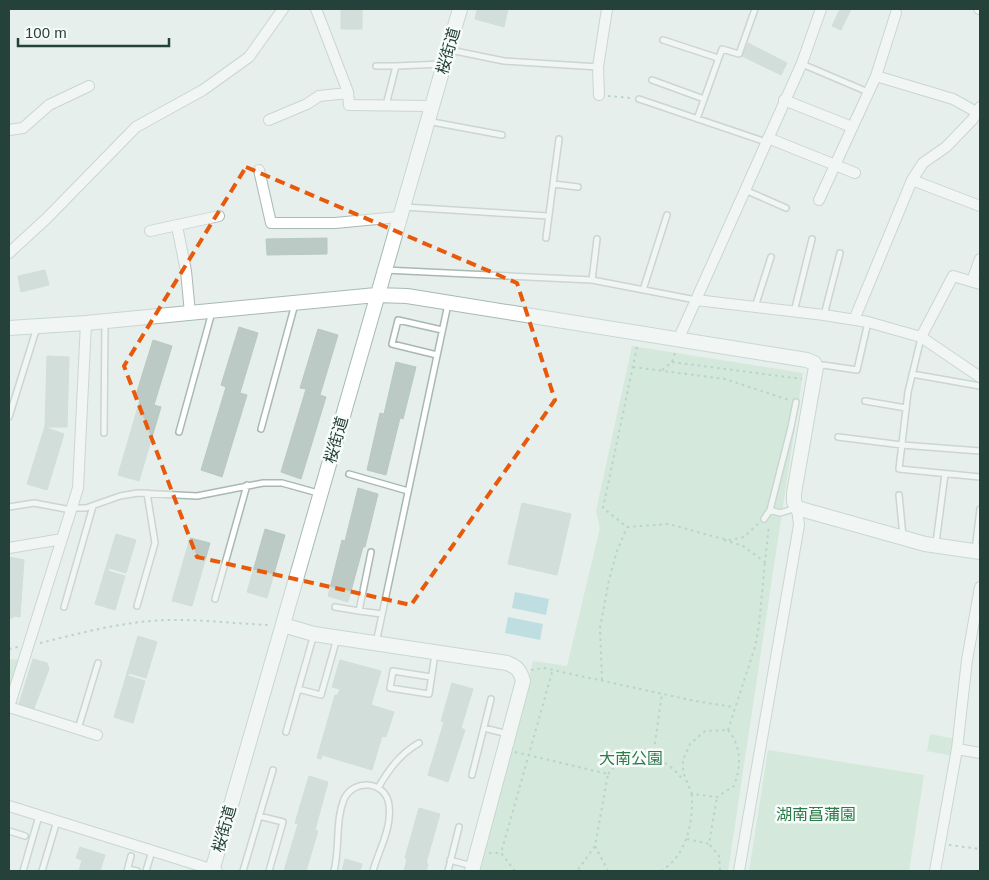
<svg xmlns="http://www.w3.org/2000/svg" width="989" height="880" font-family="Arial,'Noto Sans JP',sans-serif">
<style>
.green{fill:#bfe0c8}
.water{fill:#8ec9d4}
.building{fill:#bbcac4;stroke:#b8c9c2}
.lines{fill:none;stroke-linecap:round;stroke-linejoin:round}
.lane-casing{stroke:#a8b8b2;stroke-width:8}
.street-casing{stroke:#a8b8b2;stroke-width:12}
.secondary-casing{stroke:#a4bbb3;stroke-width:16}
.path{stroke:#86b3a5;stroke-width:2;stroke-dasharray:2.5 4;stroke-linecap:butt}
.lane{stroke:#fff;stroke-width:5}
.street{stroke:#fff;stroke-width:10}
.secondary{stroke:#fff;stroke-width:14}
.marked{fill:none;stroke:#e8590c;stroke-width:4;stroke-dasharray:10 6;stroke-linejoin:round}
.labels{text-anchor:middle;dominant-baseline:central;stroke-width:5;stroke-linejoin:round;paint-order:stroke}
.street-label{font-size:16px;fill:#24423a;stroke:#f7fbf9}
.park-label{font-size:16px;fill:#2d7a4b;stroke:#f7fbf9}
</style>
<rect width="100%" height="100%" fill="#e6efeb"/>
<path class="green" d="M632,346L803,373L728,871H480L533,661L567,666L600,528L596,511Z
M9,659L20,660L9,691Z
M930,734L955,739L953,756L927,751Z
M768,750L924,775L909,871H749Z"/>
<path class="water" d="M515,592L549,599L546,615L512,608Z
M508,617L543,624L540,640L505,633Z"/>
<path class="building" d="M341,9H362V29H341Z
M475,9H508L504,27L475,19L477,10Z
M840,9H851L841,30L832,26Z
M748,43L787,63L781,75L742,56Z
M327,238V254L267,255L266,239Z
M45,270L49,285L21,292L18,276Z
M239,327L258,333L240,393L247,395L222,477L201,470L226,387L221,385Z
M318,329L338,335L320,395L326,397L301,479L281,472L306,389L300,388Z
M153,340L172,346L154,405L161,407L139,481L118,475L140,400L135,398Z
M47,356L69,357L67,427H48L47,428L64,434L47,490L27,484L45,426Z
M396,362L416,367L403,419L400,418L386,475L367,470L380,413L384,414Z
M358,488L378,494L365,547H363L348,602L328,596L342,540L345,541Z
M522,503L571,514L557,575L508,564Z
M265,529L285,535L267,598L247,592Z
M116,534L136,540L126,573L109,568L108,571L125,576L115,610L95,604Z
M190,538L210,543L192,606L172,601Z
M9,557L24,560L20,617L13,616V618H9Z
M138,636L157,642L146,678L129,673L128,676L145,681L133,723L114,717Z
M33,659L47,663L49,669L33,711L19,704Z
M340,660L381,671L371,705L394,712L386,737L382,736L372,770L322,755L321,759L317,758L335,695H338L340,689L332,687Z
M452,683L473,689L461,728L465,730L448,782L428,775L444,722L441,721Z
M309,776L328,782L315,830L318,831L306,871H284L298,824L295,823Z
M419,808L440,814L426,863L428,864L426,871H404L407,859L405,858Z
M80,847L105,855L100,871H79L82,860L76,858Z
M345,859L362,864L360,871H342Z"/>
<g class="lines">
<defs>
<path id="lane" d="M663,40L718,58
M450,50L504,61L598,67
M802,64L868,92
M376,66H396
M652,80L704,99
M639,99L766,142
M386,105L396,66L443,64
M697,119L722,49L739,54L755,9
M427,121L502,135
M553,184L559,139
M745,190L786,208
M404,207L548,216
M546,238L553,184L578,187
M597,239L592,280L696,300
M385,270L592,280
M643,290L667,215
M755,307L771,257
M794,312L812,239
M824,315L840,253
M921,338L908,392L899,469L980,477
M437,355L392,344L398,320L442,330
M817,367L823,365L857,370L868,322
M912,374L980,386
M865,401L906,408
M9,417L37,327
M261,429L295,304
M179,432L212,312
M104,433L105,323
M838,437L902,445L980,451
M349,474L408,491
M899,495L903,536
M9,507L34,503L71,510
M72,508H86L120,496L138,493L197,496L263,483H282L318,493
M770,510L780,513L796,508
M764,519L770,510L791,427L796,402
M936,543L945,474
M975,551L980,509
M371,552L359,611L382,614
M215,599L247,485
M137,606L155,543L147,493
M64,607L93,506
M335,607L359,611
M376,643L448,304
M431,677L393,671L390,688L429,694L435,654
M298,689L321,695L337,638
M484,728L508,734
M78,729L98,663
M286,732L314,634
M472,775L491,699
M378,788C389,769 400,754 419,743
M259,816L283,822L269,871
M9,831L25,836
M450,860L472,866
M128,869L137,871
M23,871L39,816
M42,871L57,821
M127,871L131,856
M146,871L152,851
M243,871L273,770
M334,871C340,848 335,822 344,799C354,778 386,781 389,805C392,829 379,849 373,871
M448,871L459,827"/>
<path id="street" d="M316,9L348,92L349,105L431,106
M979,9H980
M876,76L953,99L980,114
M599,95L598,67L607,9
M784,100L852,127
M269,120L307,104L319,96L348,93
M9,130L23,128L49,105L89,86
M768,138L855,173
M259,170L271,223H335L398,217
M912,180L980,206
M819,200L876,76L896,13
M177,226L186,271L190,313
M150,231L219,216
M9,253L47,218L136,127L203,90L249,57L283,9
M972,281L980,259
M696,300L824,315L868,322L896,330L921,337L980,377
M854,320L912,180L923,163L946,147L973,119L980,107
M921,337L953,276L980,284
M678,340L802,63L821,9
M9,548L62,539
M9,707L78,488L86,323
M9,707L97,735
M957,749L980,753
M9,806L217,871
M739,871L799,525L797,508
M935,871L957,749L967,660L980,587"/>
<path id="secondary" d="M9,328L86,323L376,295L407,296L807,360L814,363L816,367L794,493V502L797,508L925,544L980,552
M283,625L314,634L507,663C517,667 520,670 523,681L472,871
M212,871C294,584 375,296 460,9"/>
</defs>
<use href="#lane" class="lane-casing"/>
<use href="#street" class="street-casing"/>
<use href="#secondary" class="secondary-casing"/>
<path class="path" d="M608,96L631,98
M637,347L603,508L627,527L669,524L719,538L731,540L744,537L759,523
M672,362L802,379
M633,367L725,379L789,400
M662,370L672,362L675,353
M724,540L743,546L765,562L769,525
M40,643C85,632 132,619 179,620C209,620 240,624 270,625
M9,649L18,647
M531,670L544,668L695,701L734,707
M602,680L600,628L609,580L617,551L627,527
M728,730C742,747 741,767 734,786L717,797L692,794L683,772V760L690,744L705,731Z
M728,730L755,647L759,625L765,562
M515,752L608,774L595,846L577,871
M653,757L662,693
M608,774C613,768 618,761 625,758C629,756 634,756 637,756C659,755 672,766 684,781
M687,839L709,844L717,797
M710,845L719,856L720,871
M949,845L980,849
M595,846L608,871
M489,853H501
M515,871L501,853L553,669
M661,871C687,855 693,823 692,794"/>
<use href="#lane" class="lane"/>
<use href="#street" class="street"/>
<use href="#secondary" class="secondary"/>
</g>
<path d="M0 0H989V880H0ZM246,167L517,283L555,400L411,605L197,557L124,366Z" fill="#e6efeb" fill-opacity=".55" fill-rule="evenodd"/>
<path class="marked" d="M246,167L517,283L555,400L411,605L197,557L124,366Z"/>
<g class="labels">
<g class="street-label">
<text transform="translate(448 51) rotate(-74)">桜街道</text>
<text transform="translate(336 440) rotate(-74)">桜街道</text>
<text transform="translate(224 829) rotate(-74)">桜街道</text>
</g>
<g class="park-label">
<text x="631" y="758">大南公園</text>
<text x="816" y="814">湖南菖蒲園</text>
</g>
</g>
<rect width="989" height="880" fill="none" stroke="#24423a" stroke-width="20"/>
<path d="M18 38v8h151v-8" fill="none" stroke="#24423a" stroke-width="2.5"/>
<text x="25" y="38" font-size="15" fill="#24423a" stroke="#f7fbf9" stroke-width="4" paint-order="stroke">100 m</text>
</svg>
